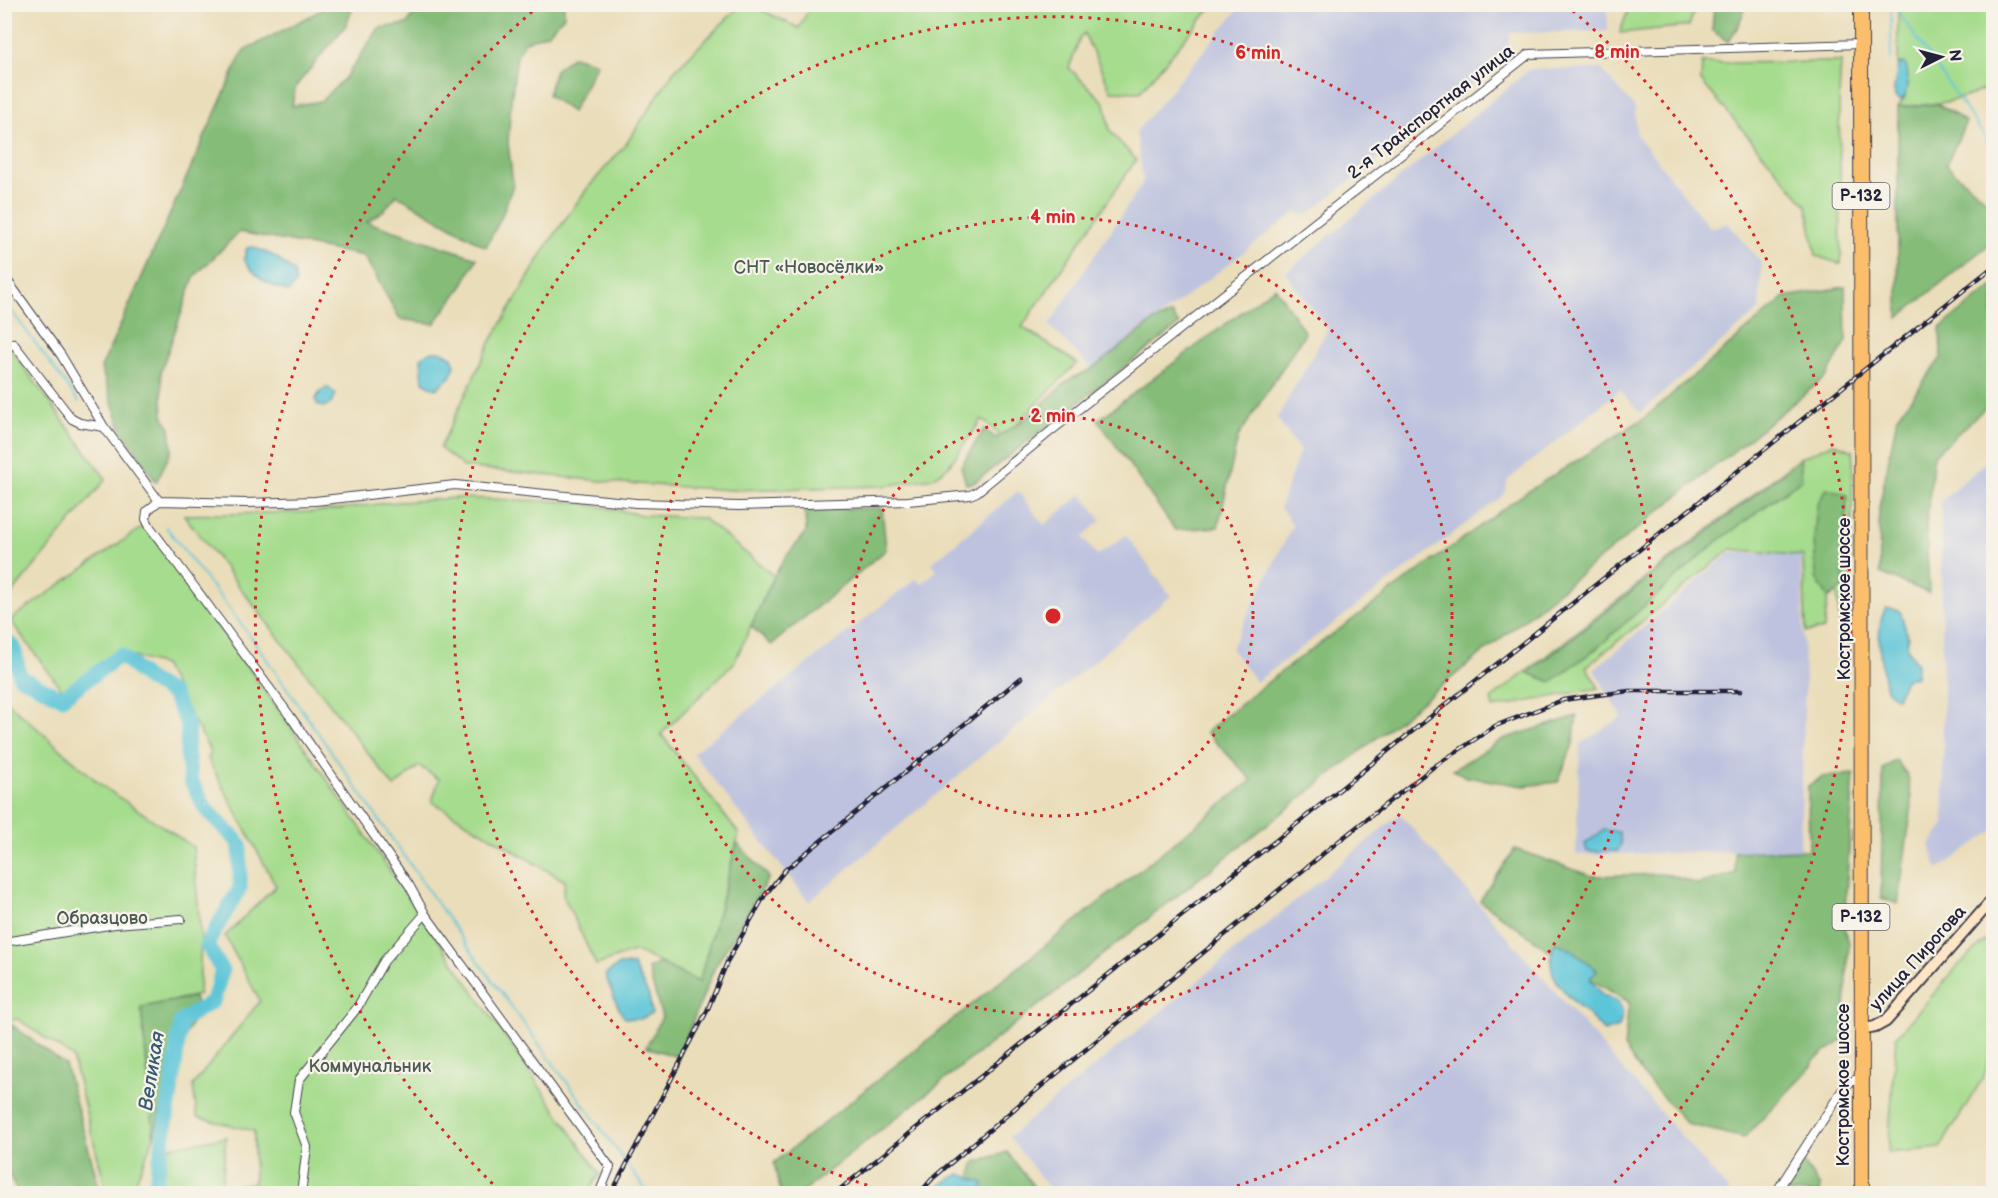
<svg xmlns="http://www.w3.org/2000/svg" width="1998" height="1198" font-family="'Balsamiq Sans',sans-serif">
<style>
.industrial{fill:#bdc3de}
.green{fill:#a6dc8d;stroke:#647f64;stroke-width:1.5}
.forest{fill:#84bc78;stroke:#536f5a;stroke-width:1.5}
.water{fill:#5cc5d8;stroke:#3f748a;stroke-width:1.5}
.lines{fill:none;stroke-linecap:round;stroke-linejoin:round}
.stream{stroke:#5cc5d8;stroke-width:2}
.river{stroke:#5cc5d8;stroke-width:15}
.street-casing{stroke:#403e4e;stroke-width:10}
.secondary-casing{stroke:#403e4e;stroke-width:14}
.highway-casing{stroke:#403e4e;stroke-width:16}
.street{stroke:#fff;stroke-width:8}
.secondary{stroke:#fde5c5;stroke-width:10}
.highway{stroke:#fabe6d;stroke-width:14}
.rail-casing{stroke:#22223b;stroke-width:4.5}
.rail{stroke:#f7f3e8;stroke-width:2;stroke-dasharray:7;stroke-linecap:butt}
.ring{fill:none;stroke:#d62828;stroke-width:3;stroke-dasharray:3 6}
.labels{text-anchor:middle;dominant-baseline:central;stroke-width:4.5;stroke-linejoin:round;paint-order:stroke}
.shield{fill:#f7f3e8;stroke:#62616f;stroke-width:1.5}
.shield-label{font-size:16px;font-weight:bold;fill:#22223b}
.street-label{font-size:18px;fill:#22223b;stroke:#f7f3e8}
.park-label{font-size:18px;fill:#4a5a54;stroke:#f7f3e8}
.water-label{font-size:20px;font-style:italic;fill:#365b72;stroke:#f7f3e8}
.centre{fill:#d62828;stroke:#f7f3e8;stroke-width:3}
.ring-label{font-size:18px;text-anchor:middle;font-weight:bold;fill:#d62828;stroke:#f7f3e8;stroke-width:4.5;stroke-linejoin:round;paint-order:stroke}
</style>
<rect width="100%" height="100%" fill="#f7f3e8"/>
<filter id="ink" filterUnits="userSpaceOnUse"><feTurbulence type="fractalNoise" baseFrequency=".0167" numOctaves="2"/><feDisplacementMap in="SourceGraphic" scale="12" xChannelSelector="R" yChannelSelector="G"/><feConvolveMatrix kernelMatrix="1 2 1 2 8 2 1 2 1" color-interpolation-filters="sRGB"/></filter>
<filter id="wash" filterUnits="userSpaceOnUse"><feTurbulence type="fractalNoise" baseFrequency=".008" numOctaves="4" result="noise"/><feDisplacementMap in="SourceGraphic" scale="24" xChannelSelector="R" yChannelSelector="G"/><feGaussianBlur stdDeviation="1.35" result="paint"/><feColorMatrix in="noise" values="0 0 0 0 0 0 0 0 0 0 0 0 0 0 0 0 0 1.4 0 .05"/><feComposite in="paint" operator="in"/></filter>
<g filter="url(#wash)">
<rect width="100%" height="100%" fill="#eaddba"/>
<path class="industrial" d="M1242,5H1607L1608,31L1510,33L1507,56L1306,216L1296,212L1092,369L1049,325L1143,182L1136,132Z
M1530,69H1601L1635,108L1637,135L1710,228L1728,223L1762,264L1759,310L1640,413L1620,390L1508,480L1504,495L1256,682L1231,648L1293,525L1280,507L1300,451L1277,418L1328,329L1285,273Z
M1993,456V831L1938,870L1930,845L1944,826L1941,501Z
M1018,491L1044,525L1082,494L1101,520L1083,537L1097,556L1126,535L1171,596L809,902L693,753L916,579L922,584L937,570L932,563Z
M1731,552L1801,556L1805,682L1800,850L1576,855L1580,744L1622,717L1594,670Z
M1400,814L1729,1191L1726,1194L1053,1193L1009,1137Z"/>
<path class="green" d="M1630,4H1696V5L1689,26L1620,33Z
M741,5H751L799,28L811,5H1213L1140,92L1111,91L1084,33L1080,38L1069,68L1105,103L1110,131L1136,160L1022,327L1077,363L1003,438L982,419L948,467L933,478L884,486L732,490L621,483L464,467L440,448L491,341L548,244L586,190L626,144L674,71Z
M1898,5H1993V85C1959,103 1936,104 1898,107L1905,97V63L1898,65Z
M1841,62L1839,95L1841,264L1816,256L1807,206L1701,81L1702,63Z
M4,340L106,479L5,602H4Z
M1834,443L1853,451L1850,622L1840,626L1837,592L1828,598L1824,629L1806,632L1803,556L1731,549L1586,667L1599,688L1493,708L1491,699L1800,458Z
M456,498L577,502L642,515L703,518L774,576L734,663L661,734L739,834L699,983L636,951L596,965L563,895L565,881L432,802L439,779L419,766L394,787L184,515L316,512L387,503Z
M145,525L281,713L600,1174L587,1193H156L165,1148L226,1137L222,1186L254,1183V1131L197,1117L193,1085L260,1001L225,936L276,886L208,759L211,752L163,665L127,655L66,695L10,620Z
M4,699L101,785L193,847L201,939L199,995L141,1007L154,1137L131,1193H107L72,1057L18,1019L5,1021Z
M1993,940V1046L1983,1078L1940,1148L1888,1153L1896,1037L1958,966L1985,941Z"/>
<path class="forest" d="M333,4L354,5L346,25L296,86L292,106L321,101L345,78L379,28L407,24L420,5H564V16L548,33L525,42L517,56L511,101L508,143L513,185L501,218L486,247L397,195L383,211L367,222L477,258L461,288L434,324L400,319L364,256L239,232L194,277L161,371L163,415L170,428L172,450L156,482L121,429L101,368L243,51Z
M1714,5H1747L1737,28L1728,42L1712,30Z
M573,56L597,63L572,112L548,95L555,70Z
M1938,104L1966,122L1946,165L1992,205L1993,204V241L1898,318V107Z
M1993,286V401L1934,455L1926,525L1929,593L1880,573L1879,508L1897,418L1941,358L1940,328Z
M1275,287L1305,333L1238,437L1218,527L1175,530L1098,420Z
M1845,287L1846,342L1827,376L1353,757L801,1193H781L774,1163L1252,780L1206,732L1278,674L1525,493L1643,419L1785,297Z
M1172,314L1179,325L975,482L966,484L961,466L984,429L996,438L1027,418L1070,379L1092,369L1154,321Z
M1800,458L1802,479L1713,545L1596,649L1551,682L1528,673L1770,483Z
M1827,488L1847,495L1844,587L1828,598L1816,578L1814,538L1817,505Z
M882,508L886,550L771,645L751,626L774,576L785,558L806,532L805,510Z
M1577,716L1573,744L1558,782L1524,786L1467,777L1453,770L1503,739Z
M1896,760L1908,776L1912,805L1898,904L1881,898L1883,769Z
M1854,774L1844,923L1849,944L1843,1040L1814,1060L1812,1066L1744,1138L1687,1124L1642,1074L1624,1047L1629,1002L1590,979L1597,970L1556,942L1551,952L1480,901L1515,849L1592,876L1667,874L1698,884L1736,873L1734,852L1809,850L1808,786L1822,777Z
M737,843L769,877L715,967L678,1057L646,1047L662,1017L648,969L660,963L699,982Z
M194,997L198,1010C176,1050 164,1093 154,1137L141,1007Z
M12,1025L65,1065L101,1193H18L5,1166V1026Z
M1007,1152L1039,1193H981L984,1183L970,1178L975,1162Z
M1803,1162L1820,1187L1819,1193H1781Z"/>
<path class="water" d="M1905,63C1910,73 1907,86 1905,97L1900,100L1895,97L1894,89L1898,65Z
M253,247L274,256L294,272L296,283L288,292C269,285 254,277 244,259L247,248Z
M440,351L452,357L455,366L450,377L436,389L423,382L421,358L429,352Z
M327,387L336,394L331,404L323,407L318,405L315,400L320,392Z
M1886,608L1900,611L1908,637L1907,648L1917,664L1916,677L1905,679L1897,698L1886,690C1882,666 1873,630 1886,608Z
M1604,830L1619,832L1621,844L1617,851H1587L1585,844Z
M1556,942L1574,952L1597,970L1590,979L1603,995L1618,1001L1623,1013L1619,1027L1604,1032C1583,1004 1535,982 1556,942Z
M619,965H633L649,996L652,1013L641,1019L625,1018C617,1009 611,988 605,975Z
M959,1174L984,1183L981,1193H926Z"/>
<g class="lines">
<path class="stream" d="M1501,4V6
M1893,4L1994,150
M1891,59V4
M4,301L79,402
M166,527L251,637L470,950L649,1194"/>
<path class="river" d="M4,640L14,647L20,677L62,698L121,655L147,679L173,694L188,726L187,752L191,781L205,808L240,844V888L207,944L222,971L213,1001L181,1021L173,1081L154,1194"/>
</g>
</g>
<g filter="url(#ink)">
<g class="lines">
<defs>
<path id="street" d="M4,276L61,355L104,427L159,501
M4,348L13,343L72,419L80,423L104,427
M4,942L115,924L181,919
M301,1194L307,1147L294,1112L299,1080L357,1008L384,961L425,914
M599,1194L610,1167L425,914L409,885L290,716L150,527L146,519L147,511L159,501L246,503L315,501L455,485L636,503L739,506L908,501L970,495L977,492L1052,430L1529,54L1861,44
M1775,1194L1841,1092L1849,1083L1861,1077"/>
<path id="secondary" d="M1861,1030L1875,1027L1886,1021L1994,898"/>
<path id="highway" d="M1861,4L1862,1194"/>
</defs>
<use href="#street" class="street-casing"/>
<use href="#secondary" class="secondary-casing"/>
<use href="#highway" class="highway-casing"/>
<use href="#street" class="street"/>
<use href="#secondary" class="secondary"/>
<use href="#highway" class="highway"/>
<defs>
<path id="rail" d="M611,1194L707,1011L728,960L765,895L785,870L1021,678
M834,1194L1994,266
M919,1194L933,1178L1027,1098L1330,848L1432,768L1495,726L1563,700L1598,695L1629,691H1741"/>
</defs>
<use href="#rail" class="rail-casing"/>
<use href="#rail" class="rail"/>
</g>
</g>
<g class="ring">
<circle cx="1053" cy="616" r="200"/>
<circle cx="1053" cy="616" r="399"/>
<path d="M893 1193A599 599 0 1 1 1213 1193"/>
<path d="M499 1190A798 798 0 0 1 540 5M1566 5A798 798 0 0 1 1607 1190"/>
</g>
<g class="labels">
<g class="shield">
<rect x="1832.5" y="183" width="57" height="26" rx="4.5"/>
<rect x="1832.5" y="904" width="57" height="26" rx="4.5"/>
</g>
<g class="shield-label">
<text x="1861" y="196">Р-132</text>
<text x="1861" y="917">Р-132</text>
</g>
<g class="street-label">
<text transform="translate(1431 112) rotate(-38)">2-я Транспортная улица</text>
<text transform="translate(1844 599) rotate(-90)">Костромское шоссе</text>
<text transform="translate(1918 958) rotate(-48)">улица Пирогова</text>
<text transform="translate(1843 1085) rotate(-90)">Костромское шоссе</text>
</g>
<g class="park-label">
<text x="809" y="267">СНТ «Новосёлки»</text>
<text x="102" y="918">Образцово</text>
<text x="370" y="1066">Коммунальник</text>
</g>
<g class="water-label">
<text transform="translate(152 1071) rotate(-81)">Великая</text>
</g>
</g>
<circle cx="1053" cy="616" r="9" class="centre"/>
<g class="ring-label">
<text x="1617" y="58">8 min</text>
<text x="1258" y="59">6 min</text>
<text x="1053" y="223">4 min</text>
<text x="1053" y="422">2 min</text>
</g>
<rect width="1998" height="1198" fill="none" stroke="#f7f3e8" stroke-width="24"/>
<g transform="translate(1941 57) rotate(84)" stroke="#f7f3e8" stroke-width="4.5" paint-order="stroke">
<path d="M0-4.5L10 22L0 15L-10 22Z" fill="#22223b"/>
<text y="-9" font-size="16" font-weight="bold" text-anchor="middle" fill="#22223b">N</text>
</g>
</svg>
